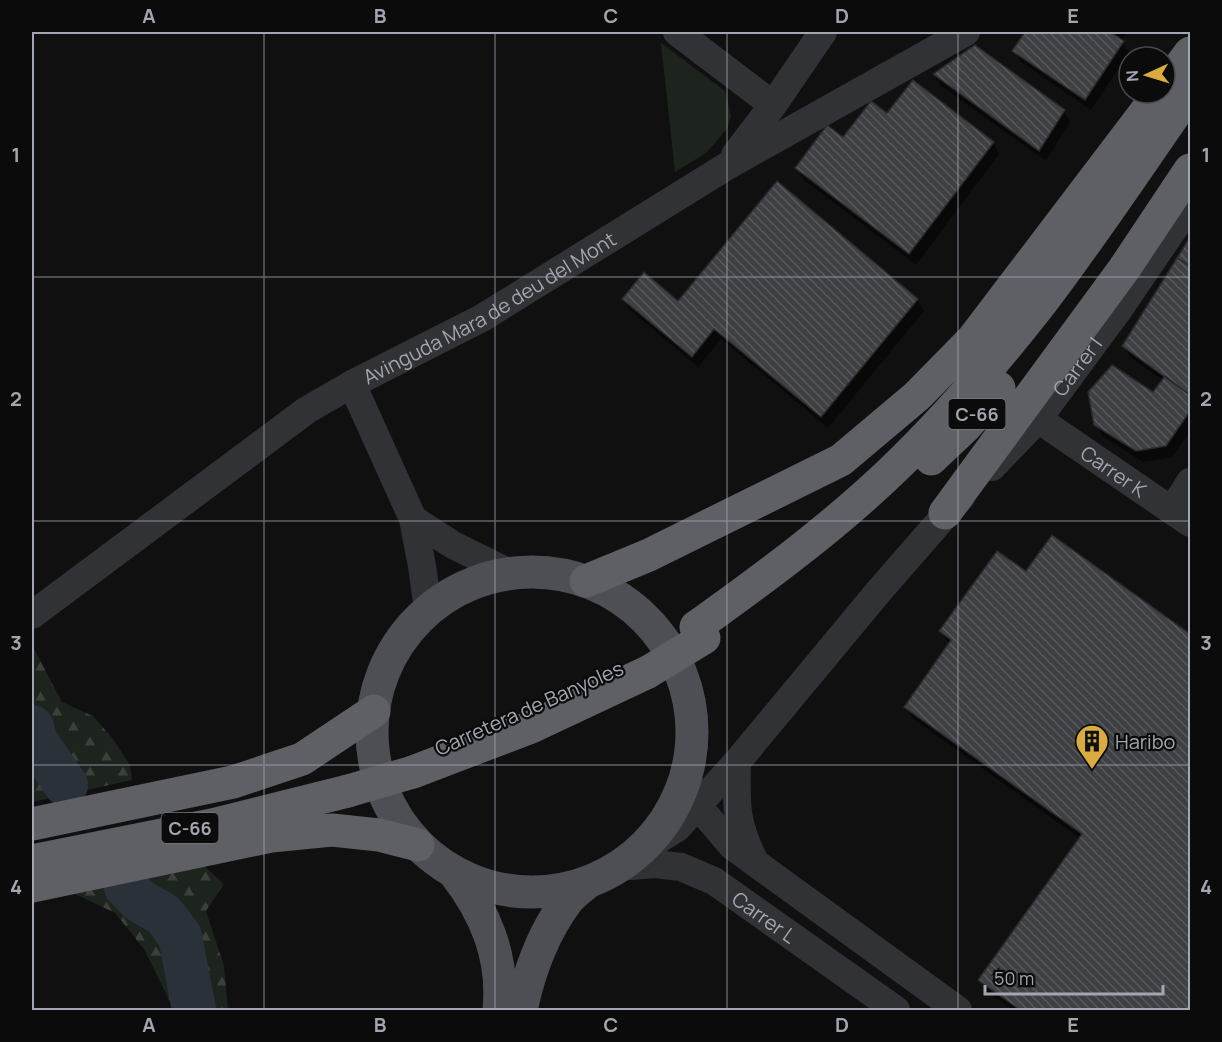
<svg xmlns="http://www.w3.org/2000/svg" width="1222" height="1042" font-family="Manrope,sans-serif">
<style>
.forest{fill:url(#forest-firs)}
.park{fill:#1d231d}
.shadow{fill:#0007}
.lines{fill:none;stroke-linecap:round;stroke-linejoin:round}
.river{stroke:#2b3138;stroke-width:44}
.building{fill:url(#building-back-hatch);stroke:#2a2a2d;stroke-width:1.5}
.minor{stroke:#313235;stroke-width:28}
.major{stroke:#4e4f54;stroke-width:33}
.highway{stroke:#5e6066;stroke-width:33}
.highway-bridge{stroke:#5e6066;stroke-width:33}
.grid{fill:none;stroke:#a2a6b0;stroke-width:1.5;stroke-opacity:0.55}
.labels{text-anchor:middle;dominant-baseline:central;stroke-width:4.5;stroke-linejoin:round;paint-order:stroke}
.shield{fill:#0b0b0c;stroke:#75787f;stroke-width:1.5}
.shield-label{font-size:18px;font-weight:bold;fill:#a2a6b0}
.street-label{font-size:20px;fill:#a2a6b0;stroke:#0b0b0c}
.poi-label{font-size:20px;fill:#a2a6b0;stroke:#0b0b0c;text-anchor:start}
.neatline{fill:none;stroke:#a2a6b0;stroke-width:2}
.grid-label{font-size:20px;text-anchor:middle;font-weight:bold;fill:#a2a6b0}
</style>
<defs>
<pattern id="forest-firs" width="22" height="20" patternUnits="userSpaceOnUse" patternTransform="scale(1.5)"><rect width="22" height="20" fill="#1d231d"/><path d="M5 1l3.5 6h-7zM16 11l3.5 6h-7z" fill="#3b403b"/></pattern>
<pattern id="building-back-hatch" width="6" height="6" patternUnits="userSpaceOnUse" patternTransform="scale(1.5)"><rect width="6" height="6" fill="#3f4044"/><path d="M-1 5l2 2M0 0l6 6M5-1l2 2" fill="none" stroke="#58595c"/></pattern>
</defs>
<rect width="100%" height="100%" fill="#101011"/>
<path class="forest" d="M32,645L62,702L93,716L113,739L130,765L132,780L32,802Z
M204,866L224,884L206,911L224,966L228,1010H174L144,949L115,913L73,893Z"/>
<path class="park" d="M661,43L725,91L731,116L727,129L706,153L675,172Z"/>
<path class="shadow" d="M1027,32H1127L1121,41L1129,53L1091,110L1021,62L1014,51Z
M934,75L1064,111L1070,122L1046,161L941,86Z
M887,116L993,143L999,154L916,265L803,179L797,168Z
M1190,240V432L1172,457L1143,462L1102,436L1096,424L1154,394L1164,381L1130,357L1124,346Z
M624,299L679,303L917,300L924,311L828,428L721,339L698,367L630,310Z
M1052,537L1190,636V1010H1013L986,991L980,980L1081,839L912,718L906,707L950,645L941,632L1026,574Z"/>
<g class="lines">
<path class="river" d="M32,727L35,740L66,785
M126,887L140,901L163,914L180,936L194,1010"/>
</g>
<path class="building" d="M1025,32H1114L1112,33L1124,41L1085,100L1012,51Z
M975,45L1065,110L1039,151L933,74Z
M913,80L994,142L909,254L795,168L827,125L843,137L871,101L887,113Z
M777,181L918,299L821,417L714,329L692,357L622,299L644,272L678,301Z
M1190,237V266L1177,258Z
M1177,258L1190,266V395L1122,346Z
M1112,365L1153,392L1165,376L1190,395V411L1166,446L1136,451L1094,425L1088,392Z
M1052,535L1190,634V1010H1020L978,980L1082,834L904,707L951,640L939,631L997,551L1026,571Z"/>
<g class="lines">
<g class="minor">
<path d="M677,32L773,105"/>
<path d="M735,155L773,105L823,32"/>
<path d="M352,384L413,519L422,566L428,610"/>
<path id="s1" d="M1038,419L1190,523"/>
<path id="s2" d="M992,467L1038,419L1117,312L1190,205"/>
<path d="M1173,509L1190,482"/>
<path d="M413,519L453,545L510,573"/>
<path id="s3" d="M32,615L307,410L352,384L482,318L727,166L966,32"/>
<path d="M737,762C736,803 735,822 754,860"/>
<path d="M686,777L704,813L732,846L958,1010"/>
<path d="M639,852L677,828L737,762L879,591L961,497"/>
<path id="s4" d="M619,867L655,864L681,867L714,881L896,1010"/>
</g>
<path class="major" d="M372 732a160 160 0 1 1 320 0a160 160 0 1 1-320 0Z
M453,871C486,913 504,957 499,1010
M521,1010C529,972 543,933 567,901C572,894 581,888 588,882"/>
<path class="highway" d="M1165,87L1190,53
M931,459L966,426L999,388
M945,513L1124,269L1190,170
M586,581L649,555L841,460L917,396L973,339L1160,93
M696,627C767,576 838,524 901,462C951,413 998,358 1041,303C1093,235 1141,162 1190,92
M413,772L531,727L648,672
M32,824L233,782L302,759L374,711
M32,861L212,825L348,791
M32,886L271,836L332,830L379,835L418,845"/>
<path class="highway-bridge" d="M648,672L704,638
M348,791L413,772"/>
</g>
<path class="grid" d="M264,32V1010M495,32V1010M727,32V1010M958,32V1010M32,277H1190M32,521H1190M32,765H1190"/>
<defs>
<symbol id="building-pin" viewBox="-11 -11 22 30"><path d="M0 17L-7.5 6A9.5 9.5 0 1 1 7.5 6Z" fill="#daab3e" stroke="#0b0b0c"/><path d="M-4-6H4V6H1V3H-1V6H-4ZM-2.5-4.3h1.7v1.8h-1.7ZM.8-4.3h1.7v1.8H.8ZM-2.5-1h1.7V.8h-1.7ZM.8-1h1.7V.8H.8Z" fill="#111"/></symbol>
</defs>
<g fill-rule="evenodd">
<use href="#building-pin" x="1073" y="722" width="38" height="52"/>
</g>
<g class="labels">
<g class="shield">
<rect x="948.5" y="399" width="57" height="30" rx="4.5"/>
<rect x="161.5" y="813" width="57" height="30" rx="4.5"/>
</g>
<g class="shield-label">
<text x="977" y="414">C-66</text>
<text x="190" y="828">C-66</text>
</g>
<g class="street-label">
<text stroke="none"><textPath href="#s3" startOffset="552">Avinguda Mara de deu del Mont</textPath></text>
<text stroke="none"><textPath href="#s2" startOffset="132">Carrer I</textPath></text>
<text stroke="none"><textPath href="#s1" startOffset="92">Carrer K</textPath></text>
<text transform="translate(529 708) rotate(-24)">Carretera de Banyoles</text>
<text stroke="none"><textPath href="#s4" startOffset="160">Carrer L</textPath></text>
</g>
<g class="poi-label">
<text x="1115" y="741">Haribo</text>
</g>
</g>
<rect width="1222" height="1042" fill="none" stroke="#0b0b0c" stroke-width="66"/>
<g transform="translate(1147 75) rotate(266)"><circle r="28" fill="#0b0b0c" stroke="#47494e" stroke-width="1.5"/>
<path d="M0-4.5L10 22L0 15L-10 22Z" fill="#daab3e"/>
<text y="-9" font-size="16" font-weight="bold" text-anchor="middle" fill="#a2a6b0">N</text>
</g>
<path d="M985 985v9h178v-9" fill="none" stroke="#a2a6b0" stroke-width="3"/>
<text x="994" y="985" font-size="18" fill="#a2a6b0" stroke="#0b0b0c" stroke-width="4.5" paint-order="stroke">50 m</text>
<rect x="33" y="33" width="1156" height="976" class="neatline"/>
<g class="grid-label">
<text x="149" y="23">A</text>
<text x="380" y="23">B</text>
<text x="611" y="23">C</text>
<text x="842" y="23">D</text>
<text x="1073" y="23">E</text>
<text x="16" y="162">1</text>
<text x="1206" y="162">1</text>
<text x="16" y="406">2</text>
<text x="1206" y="406">2</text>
<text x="16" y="650">3</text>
<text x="1206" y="650">3</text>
<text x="16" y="894">4</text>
<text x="1206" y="894">4</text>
<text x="149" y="1032">A</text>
<text x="380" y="1032">B</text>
<text x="611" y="1032">C</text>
<text x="842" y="1032">D</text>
<text x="1073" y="1032">E</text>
</g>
</svg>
